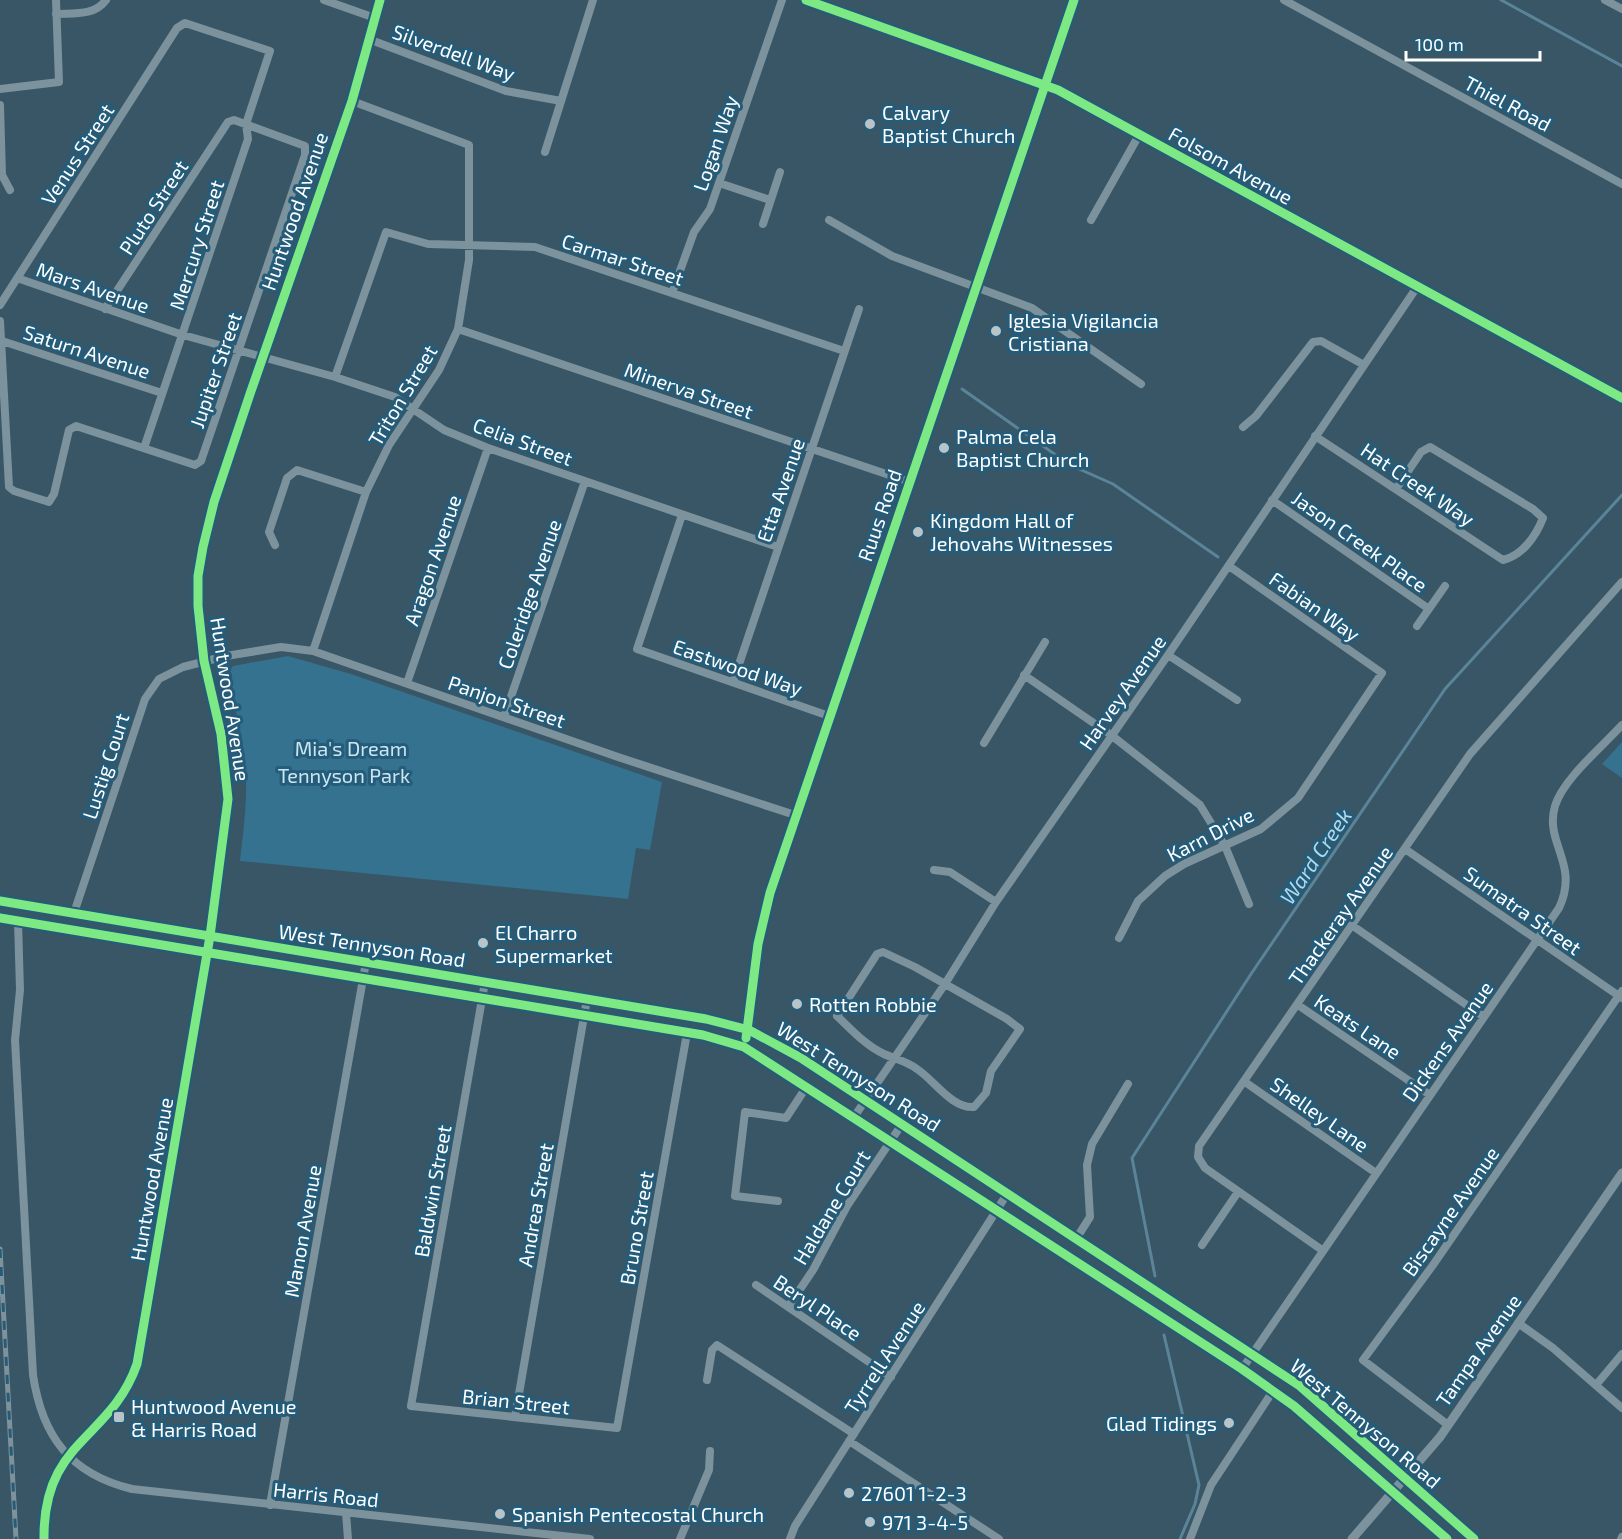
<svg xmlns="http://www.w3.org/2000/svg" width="1622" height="1539" font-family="'Exo 2',sans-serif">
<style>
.green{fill:#35728f}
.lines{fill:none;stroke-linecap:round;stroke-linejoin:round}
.stream{stroke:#5b8499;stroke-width:3}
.minor{stroke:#7c929c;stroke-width:8}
.tertiary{stroke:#7c929c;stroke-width:9}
.secondary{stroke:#8397a1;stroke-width:10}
.rail-casing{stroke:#7e929c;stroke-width:5}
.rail{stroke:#245c79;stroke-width:3;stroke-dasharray:9;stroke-linecap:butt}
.cycleway-casing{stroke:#245c79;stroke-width:13}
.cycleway{stroke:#7ce984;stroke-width:9}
.poi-dot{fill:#b9c4c9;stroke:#245c79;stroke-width:2}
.labels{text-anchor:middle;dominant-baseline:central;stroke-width:6;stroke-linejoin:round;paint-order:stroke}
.street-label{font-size:20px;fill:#fff;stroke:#245c79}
.poi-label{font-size:20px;fill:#fff;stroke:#245c79;text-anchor:start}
.park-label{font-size:20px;fill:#c9e6f3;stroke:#245c79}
.water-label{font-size:21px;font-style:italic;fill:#b1d9ec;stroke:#245c79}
</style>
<rect width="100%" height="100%" fill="#385665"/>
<path class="green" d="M288,656L351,674L662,782L650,850L636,848L628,899L240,861C243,833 247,805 246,777C245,742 235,709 227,675L233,666Z
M1622,742V778L1602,764Z"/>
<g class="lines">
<path class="stream" d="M1501,0L1622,66
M962,389L1070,465L1113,484L1218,557
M1155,1276L1132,1158L1251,974L1445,689L1622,495
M1164,1335L1199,1485L1195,1504L1180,1539"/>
<path class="minor" d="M324,0L375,18
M806,0L1058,90L1622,398
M1284,0L1622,184
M1605,0L1622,9
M56,14C75,13 94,16 106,0
M371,40L506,91L561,101
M0,89L59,82L56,0
M0,105L2,175L10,190
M545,152L593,0
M719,183L770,200
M829,220L892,256L1032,308L1141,384
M1091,220L1139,135
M763,224L780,172
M17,278L183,335L335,377L395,397L444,430L488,448L778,547
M672,293L694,232L710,209L782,0
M0,305L177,28L185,23L270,51L246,124L248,139L144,448
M0,321L9,487L14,491L49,502L54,494L69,430L76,426L195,465L201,461L305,155V146L234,120L228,122L105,309
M458,329L910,482
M2,341L162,393
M335,377L386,232L428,244L535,247L844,351
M1243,427L1256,416L1313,342L1321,341L1364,365
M1315,436L1503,560C1522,556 1536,536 1543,518L1533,509L1430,447L1421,452L1396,489
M1272,500L1429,609
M682,515L637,649L829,716
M275,545L269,532L287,478L297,470L366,492
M1417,626L1445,586
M313,651L366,492L389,445L439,370L458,329L469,260V145L352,101
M1168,655L1237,700
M1024,675L1111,735L1200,805L1225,846L1249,904
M733,682L859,309
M407,683L488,448
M504,717L585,481
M984,743L1045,642
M1405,849L1622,998
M934,870L950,872L996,902
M74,913L145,699L159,679L183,667L226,656L281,647L313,651L618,757L795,815
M18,921L20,990L15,1040L33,1375C42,1436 70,1474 132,1489L590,1539
M1353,926L1484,1017
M1119,938L1138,901L1165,876L1184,864L1261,829L1298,798L1382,673L1229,566
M883,952L915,967L1007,1019L1020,1029L991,1071L986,1093L974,1107C952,1109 934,1080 917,1069C906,1061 895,1059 884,1054C866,1046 851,1029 837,1016L877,954Z
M485,982L411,1406L617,1428L687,1033
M1298,1005L1430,1095
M1245,1082L1376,1173
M854,1117L945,984L996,902L1168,655L1417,287
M778,1201L735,1196L745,1112L786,1118L807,1086
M1076,1239L1090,1217L1087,1165L1092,1144L1128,1084
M1202,1245L1238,1192
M1322,1250L1205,1168L1198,1157L1199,1146L1470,754L1622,582
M756,1285L891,1377
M788,1307L813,1270L847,1206L902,1124
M1518,1323L1553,1348L1622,1408
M1242,1369L1559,908C1580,863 1544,844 1555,806C1563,779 1603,746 1622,725
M707,1380L712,1350L717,1345L854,1434
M1596,1385L1622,1354
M515,1417L587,999
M1448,1425L1363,1360L1433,1265L1622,991
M849,1441L999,1539
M270,1505L366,962
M346,1513L348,1539
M680,1539L709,1470L710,1451
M790,1539L795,1526L1007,1194
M1190,1539L1211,1485L1273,1391
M1621,1539L1622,1537"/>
<path class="tertiary" d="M744,1047L749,1030L758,944L770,893L1074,0
M44,1539C43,1439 110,1441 137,1364L210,936L228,799L221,734L204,661L198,606V576L203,547L214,502L250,394L352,101L380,0
M1352,1539L1440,1437L1622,1173"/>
<path class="secondary" d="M0,901L706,1019L749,1030L801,1058L1300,1386L1474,1539
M0,918L703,1035L744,1047L1242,1369L1294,1406L1447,1539"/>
<defs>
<path id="rail" d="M0,1249L16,1539"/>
</defs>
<use href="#rail" class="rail-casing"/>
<use href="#rail" class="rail"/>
<defs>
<path id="cycleway" d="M806,0L1058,90L1622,398
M0,901L706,1019L749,1030L801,1058L1300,1386L1474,1539
M0,918L703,1035L744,1047L1242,1369L1294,1406L1447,1539
M746,1038L758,944L770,893L1074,0
M44,1539C43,1439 110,1441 137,1364L210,936L228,799L221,734L204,661L198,606V576L203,547L214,502L250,394L352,101L380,0"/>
</defs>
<use href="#cycleway" class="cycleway-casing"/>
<use href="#cycleway" class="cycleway"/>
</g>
<g class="poi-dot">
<circle cx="870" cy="124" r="6"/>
<circle cx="996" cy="331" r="6"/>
<circle cx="944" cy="448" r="6"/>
<circle cx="918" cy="532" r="6"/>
<circle cx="483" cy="943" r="6"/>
<circle cx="797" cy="1004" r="6"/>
<rect x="113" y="1411" width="12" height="12" rx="3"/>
<circle cx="1229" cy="1423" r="6"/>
<circle cx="849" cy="1493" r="6"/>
<circle cx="500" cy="1514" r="6"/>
<circle cx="870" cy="1522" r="6"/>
</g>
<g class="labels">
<g class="street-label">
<text transform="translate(454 52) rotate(20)">Silverdell Way</text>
<text transform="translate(1508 103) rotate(28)">Thiel Road</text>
<text transform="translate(715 143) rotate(-71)">Logan Way</text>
<text transform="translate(77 154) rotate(-57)">Venus Street</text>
<text transform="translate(1231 165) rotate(29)">Folsom Avenue</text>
<text transform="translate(153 207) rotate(-57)">Pluto Street</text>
<text transform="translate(294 211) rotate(-71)">Huntwood Avenue</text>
<text transform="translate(196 245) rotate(-72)">Mercury Street</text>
<text transform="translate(623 259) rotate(18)">Carmar Street</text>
<text transform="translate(93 287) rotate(19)">Mars Avenue</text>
<text transform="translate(87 351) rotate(18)">Saturn Avenue</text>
<text transform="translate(215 370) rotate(-71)">Jupiter Street</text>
<text transform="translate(689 390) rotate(19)">Minerva Street</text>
<text transform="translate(402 395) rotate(-59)">Triton Street</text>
<text transform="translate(523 441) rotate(20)">Celia Street</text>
<text transform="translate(1418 484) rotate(34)">Hat Creek Way</text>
<text transform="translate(780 490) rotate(-71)">Etta Avenue</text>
<text transform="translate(879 515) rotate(-71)">Ruus Road</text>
<text transform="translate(1360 541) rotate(35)">Jason Creek Place</text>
<text transform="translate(432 560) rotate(-71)">Aragon Avenue</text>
<text transform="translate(529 594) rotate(-71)">Coleridge Avenue</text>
<text transform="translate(1315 606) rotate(35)">Fabian Way</text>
<text transform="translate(738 667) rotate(19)">Eastwood Way</text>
<text transform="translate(1122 692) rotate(-55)">Harvey Avenue</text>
<text transform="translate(231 699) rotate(81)">Huntwood Avenue</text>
<text transform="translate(507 701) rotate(19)">Panjon Street</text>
<text transform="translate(105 766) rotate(-72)">Lustig Court</text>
<text transform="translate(1210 834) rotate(-27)">Karn Drive</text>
<text transform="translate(1523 910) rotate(35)">Sumatra Street</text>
<text transform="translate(1340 915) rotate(-55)">Thackeray Avenue</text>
<text transform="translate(372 945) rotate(9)">West Tennyson Road</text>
<text transform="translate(1358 1026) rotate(34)">Keats Lane</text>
<text transform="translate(1447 1041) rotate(-55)">Dickens Avenue</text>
<text transform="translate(859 1076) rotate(32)">West Tennyson Road</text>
<text transform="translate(1320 1114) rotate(35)">Shelley Lane</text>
<text transform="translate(151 1179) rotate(-80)">Huntwood Avenue</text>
<text transform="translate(432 1191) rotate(-80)">Baldwin Street</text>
<text transform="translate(535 1205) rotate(-80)">Andrea Street</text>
<text transform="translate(831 1207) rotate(-59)">Haldane Court</text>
<text transform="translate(1450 1211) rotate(-55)">Biscayne Avenue</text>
<text transform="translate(636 1228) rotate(-80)">Bruno Street</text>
<text transform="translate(302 1231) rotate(-80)">Manon Avenue</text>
<text transform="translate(818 1307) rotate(34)">Beryl Place</text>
<text transform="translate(1478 1350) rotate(-55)">Tampa Avenue</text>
<text transform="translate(884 1357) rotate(-57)">Tyrrell Avenue</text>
<text transform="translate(516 1401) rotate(6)">Brian Street</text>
<text transform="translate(1366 1423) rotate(40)">West Tennyson Road</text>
<text transform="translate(326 1494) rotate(6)">Harris Road</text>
</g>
<g class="poi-label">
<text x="882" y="112">Calvary<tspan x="882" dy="23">Baptist Church</tspan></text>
<text x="1008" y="320">Iglesia Vigilancia<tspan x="1008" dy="23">Cristiana</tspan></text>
<text x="956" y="436">Palma Cela<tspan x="956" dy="23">Baptist Church</tspan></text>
<text x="930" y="520">Kingdom Hall of<tspan x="930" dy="23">Jehovahs Witnesses</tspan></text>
<text x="495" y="932">El Charro<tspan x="495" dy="23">Supermarket</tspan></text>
<text x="809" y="1004">Rotten Robbie</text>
<text x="131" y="1406">Huntwood Avenue<tspan x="131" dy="23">&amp; Harris Road</tspan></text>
<text x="1217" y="1423" text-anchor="end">Glad Tidings</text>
<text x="861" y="1493">27601 1-2-3</text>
<text x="512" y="1514">Spanish Pentecostal Church</text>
<text x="882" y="1522">971 3-4-5</text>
</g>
<g class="park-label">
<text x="351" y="748">Mia's Dream</text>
<text x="344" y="775">Tennyson Park</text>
</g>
<g class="water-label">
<text transform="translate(1315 856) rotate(-56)">Ward Creek</text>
</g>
</g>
<path d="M1406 51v9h134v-9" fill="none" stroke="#ffffff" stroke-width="3"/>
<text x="1415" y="51" font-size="18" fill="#ffffff" stroke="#245c79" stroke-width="4.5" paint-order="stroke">100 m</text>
</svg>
